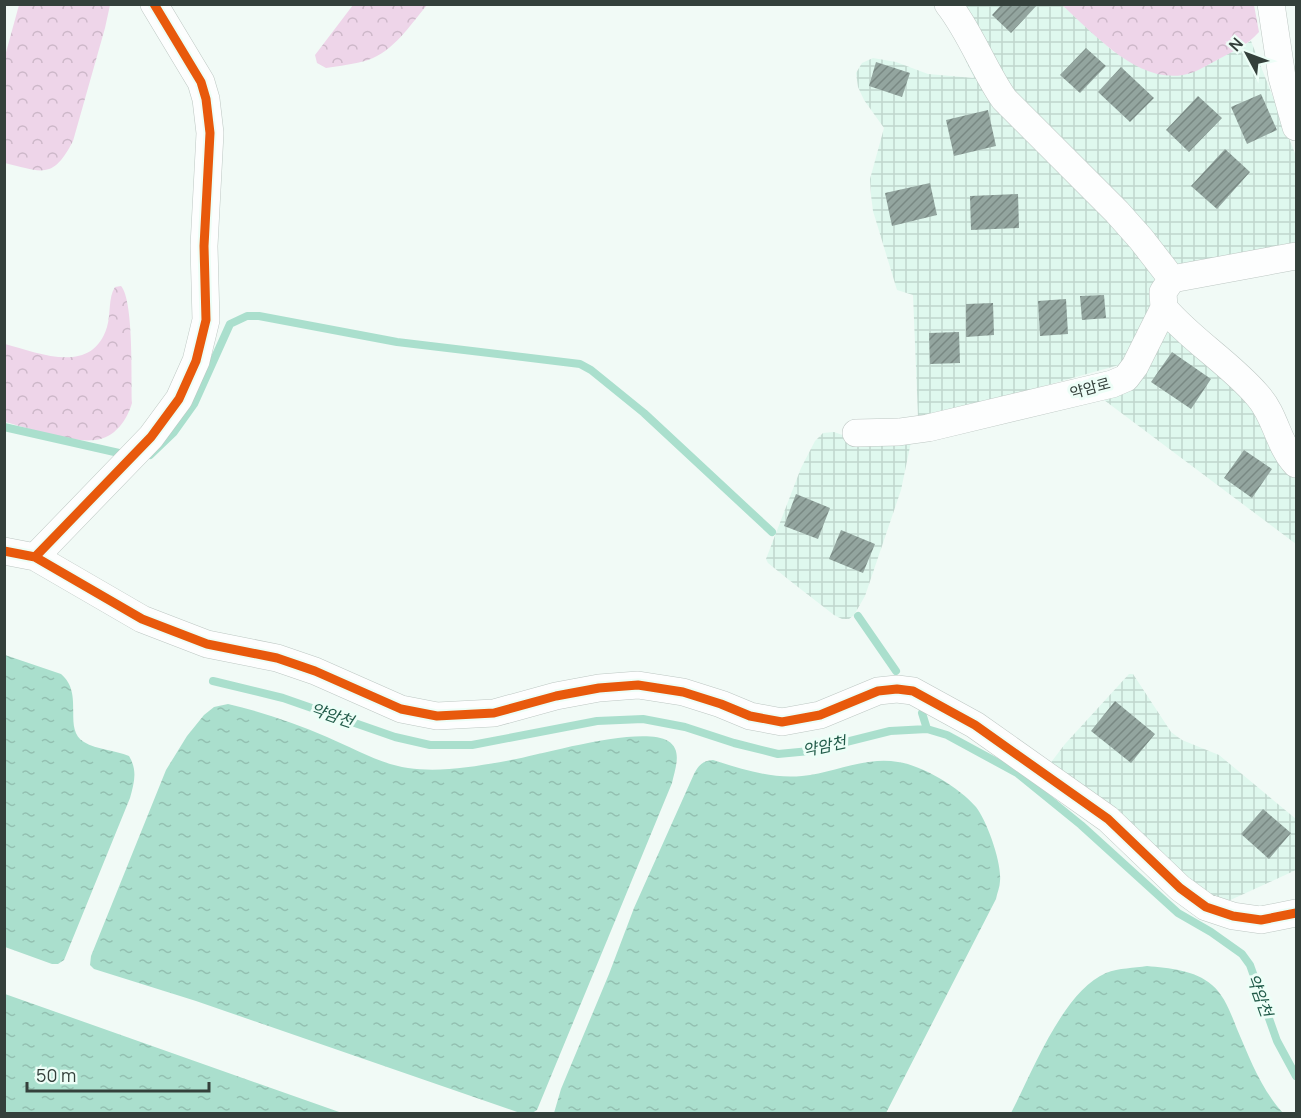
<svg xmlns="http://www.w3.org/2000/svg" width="1301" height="1118" font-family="Manrope,'Noto Sans KR',sans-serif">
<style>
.industrial{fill:url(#industrial-grid)}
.forest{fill:url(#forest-crowns)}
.water{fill:url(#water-ripples)}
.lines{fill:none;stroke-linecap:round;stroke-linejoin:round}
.stream{stroke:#aadfcd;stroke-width:8}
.building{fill:url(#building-hatch)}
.street-casing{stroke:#bdc7c3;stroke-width:28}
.street{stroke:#fdfefe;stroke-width:27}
.cycleway-casing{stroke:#edfef7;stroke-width:13}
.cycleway{stroke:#e8590c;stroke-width:9}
.labels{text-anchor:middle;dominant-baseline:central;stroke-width:6;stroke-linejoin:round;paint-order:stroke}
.street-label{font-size:15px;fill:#34403b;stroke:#edfef7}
.water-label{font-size:16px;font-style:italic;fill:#215b49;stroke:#edfef7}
</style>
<defs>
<pattern id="industrial-grid" width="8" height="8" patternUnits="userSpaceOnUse" patternTransform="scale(1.5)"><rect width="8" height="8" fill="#dff8ee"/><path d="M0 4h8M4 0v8" fill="none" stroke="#c0d6cd"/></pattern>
<pattern id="forest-crowns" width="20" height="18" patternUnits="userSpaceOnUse" patternTransform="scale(1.5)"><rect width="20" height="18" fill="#eed5e9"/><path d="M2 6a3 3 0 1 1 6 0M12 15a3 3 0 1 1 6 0" fill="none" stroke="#cdb8c9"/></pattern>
<pattern id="water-ripples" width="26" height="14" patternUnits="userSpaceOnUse" patternTransform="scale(1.5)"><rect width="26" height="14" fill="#aadfcd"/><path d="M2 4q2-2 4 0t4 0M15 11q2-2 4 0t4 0" fill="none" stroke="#93c0b1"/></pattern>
<pattern id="building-hatch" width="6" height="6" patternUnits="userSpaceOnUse" patternTransform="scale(1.5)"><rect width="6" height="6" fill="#93a59f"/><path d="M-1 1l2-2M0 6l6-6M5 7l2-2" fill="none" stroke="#798883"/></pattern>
</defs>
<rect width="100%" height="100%" fill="#f1faf6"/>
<path class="industrial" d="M936,5H1062L1114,52L1200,69L1251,41L1296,156V242L1195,262L1148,322L1129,356L1119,365L976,405L918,417L913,295L897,290L873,211L871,195L870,179L884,128L864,100L858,87L856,73L862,63L873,58L896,62L928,74L974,78L952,31Z
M1163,328L1242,390L1296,476V544L1100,397Z
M834,432L848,437L911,442L901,490L865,596L854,615L849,619H842L834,615L789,580L768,563L766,559L801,468L815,441L823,433Z
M1129,674H1133L1171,732L1182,740L1219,755L1296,819V870L1226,902L1188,882L1049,765L1065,744Z"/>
<path class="forest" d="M19,5H110L105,28L73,141C53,180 42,172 5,163V56Z
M353,5V4L427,5C411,24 393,52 368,60C355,64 339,66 326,68L317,63L315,55Z
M1062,5H1254L1259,32C1248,45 1232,52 1217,60C1206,66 1195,73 1183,75C1137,83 1093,33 1062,5Z
M121,286C134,301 131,379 132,403C127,420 115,438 95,440C71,443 28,428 5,422V344C39,353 92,376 107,327C111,314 108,298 115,287Z"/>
<path class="water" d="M5,655L61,674C85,694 62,729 84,742C97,750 115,750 129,756C138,771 134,783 130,798L64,960L58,964H52L5,947Z
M228,704C263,712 295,723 327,737C353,748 380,764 408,768C441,773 478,766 511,760C544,754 641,725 668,741C683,750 675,769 672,783L537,1110L532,1113H520L196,1001L94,969L90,965L91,956L166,770L187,736L204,715L214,707Z
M713,760C742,769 771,779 802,776C834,773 866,756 898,762C922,765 960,788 976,807C987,821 1002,863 1000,881C1000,887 997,893 996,899L886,1113H554L561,1089L609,974L634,908L694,774C699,765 702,761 713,760Z
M1147,966C1169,968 1195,970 1212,985C1225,996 1231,1014 1237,1029C1250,1059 1261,1089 1283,1113H1011C1032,1073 1063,991 1106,973C1119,968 1134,968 1147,966Z
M5,994L342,1113H5Z"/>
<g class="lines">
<path class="stream" d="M4,427L119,453
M150,455L174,432L194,404L230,324L247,316H259L397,342L580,364L591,370L644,413L772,532
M858,616L896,671
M213,681L283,698L395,737L430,745H472L597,721L643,719L685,727L734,743L778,754L810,751L890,731L927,729L947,735L1017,773L1081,825L1178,913L1211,932L1242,954L1250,965L1277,1041L1296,1076
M922,713L927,729"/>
</g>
<path class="building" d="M1002,4H1038L1011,33L992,15Z
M1086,48L1106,66L1080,93L1060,75Z
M876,62L910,73L902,97L869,86Z
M1121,67L1154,98L1130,122L1098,92Z
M1261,94L1277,130L1247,144L1231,107Z
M1198,96L1222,118L1189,152L1166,130Z
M988,110L996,146L954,156L946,120Z
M1225,149L1250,172L1217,209L1191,186Z
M930,183L937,215L892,226L885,193Z
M1018,194L1019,228L971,230L970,196Z
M1104,295L1106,318L1082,320L1080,296Z
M1066,299L1068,334L1040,336L1038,301Z
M993,303L994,335L966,337V304Z
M959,332L960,363L930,364L929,333Z
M1172,352L1211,379L1191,409L1151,382Z
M1244,450L1272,469L1252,498L1224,478Z
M796,494L830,508L818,539L784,526Z
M841,530L875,544L863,573L829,559Z
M1115,701L1155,734L1131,763L1091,731Z
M1263,809L1291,833L1269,859L1241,834Z"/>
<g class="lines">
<defs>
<path id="street" d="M948,4C971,33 983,69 1004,99L1117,212L1141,239L1172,279
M1271,4L1282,77L1296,127
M1164,308C1192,341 1230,363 1258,396C1276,416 1278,445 1296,464
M856,433L899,432L928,428L1112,384L1126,378L1135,366L1164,308L1163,292L1172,279L1296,256
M4,551L35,557L142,619L207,644L277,658L315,671L401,709L437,716L494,713L556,696L599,688L638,685L683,692L721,704L750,716L782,722L820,715L878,691L897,689L913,691L975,725L1108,819L1180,888L1206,907L1233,916L1261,920L1296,913
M35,557L151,437L179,399L196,361L206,320L204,246L210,133L206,99L201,82L154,4"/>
</defs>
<use href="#street" class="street-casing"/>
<use href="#street" class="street"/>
<defs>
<path id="cycleway" d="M4,551L35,557L142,619L207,644L277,658L315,671L401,709L437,716L494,713L556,696L599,688L638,685L683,692L721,704L750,716L782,722L820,715L878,691L897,689L913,691L975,725L1108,819L1180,888L1206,907L1233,916L1261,920L1296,913
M35,557L151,437L179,399L196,361L206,320L204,246L210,133L206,99L201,82L154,4"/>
</defs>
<use href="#cycleway" class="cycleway-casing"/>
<use href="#cycleway" class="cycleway"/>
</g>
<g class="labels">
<g class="street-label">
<text transform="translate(1090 388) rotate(-15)">약암로</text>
</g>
<g class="water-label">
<text transform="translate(332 715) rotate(19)">약암천</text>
<text transform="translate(824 746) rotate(-12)">약암천</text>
<text transform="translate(1260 995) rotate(70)">약암천</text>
</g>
</g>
<rect width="1301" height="1118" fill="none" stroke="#34403b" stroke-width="12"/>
<g transform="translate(1247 54) rotate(311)" stroke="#edfef7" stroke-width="4.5" paint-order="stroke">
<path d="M0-4.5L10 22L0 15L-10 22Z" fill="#34403b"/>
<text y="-9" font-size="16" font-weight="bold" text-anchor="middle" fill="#34403b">N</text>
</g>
<path d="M27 1082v9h182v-9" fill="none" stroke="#34403b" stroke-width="3"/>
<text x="36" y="1082" font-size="18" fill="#34403b" stroke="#edfef7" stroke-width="4.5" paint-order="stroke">50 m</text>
</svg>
